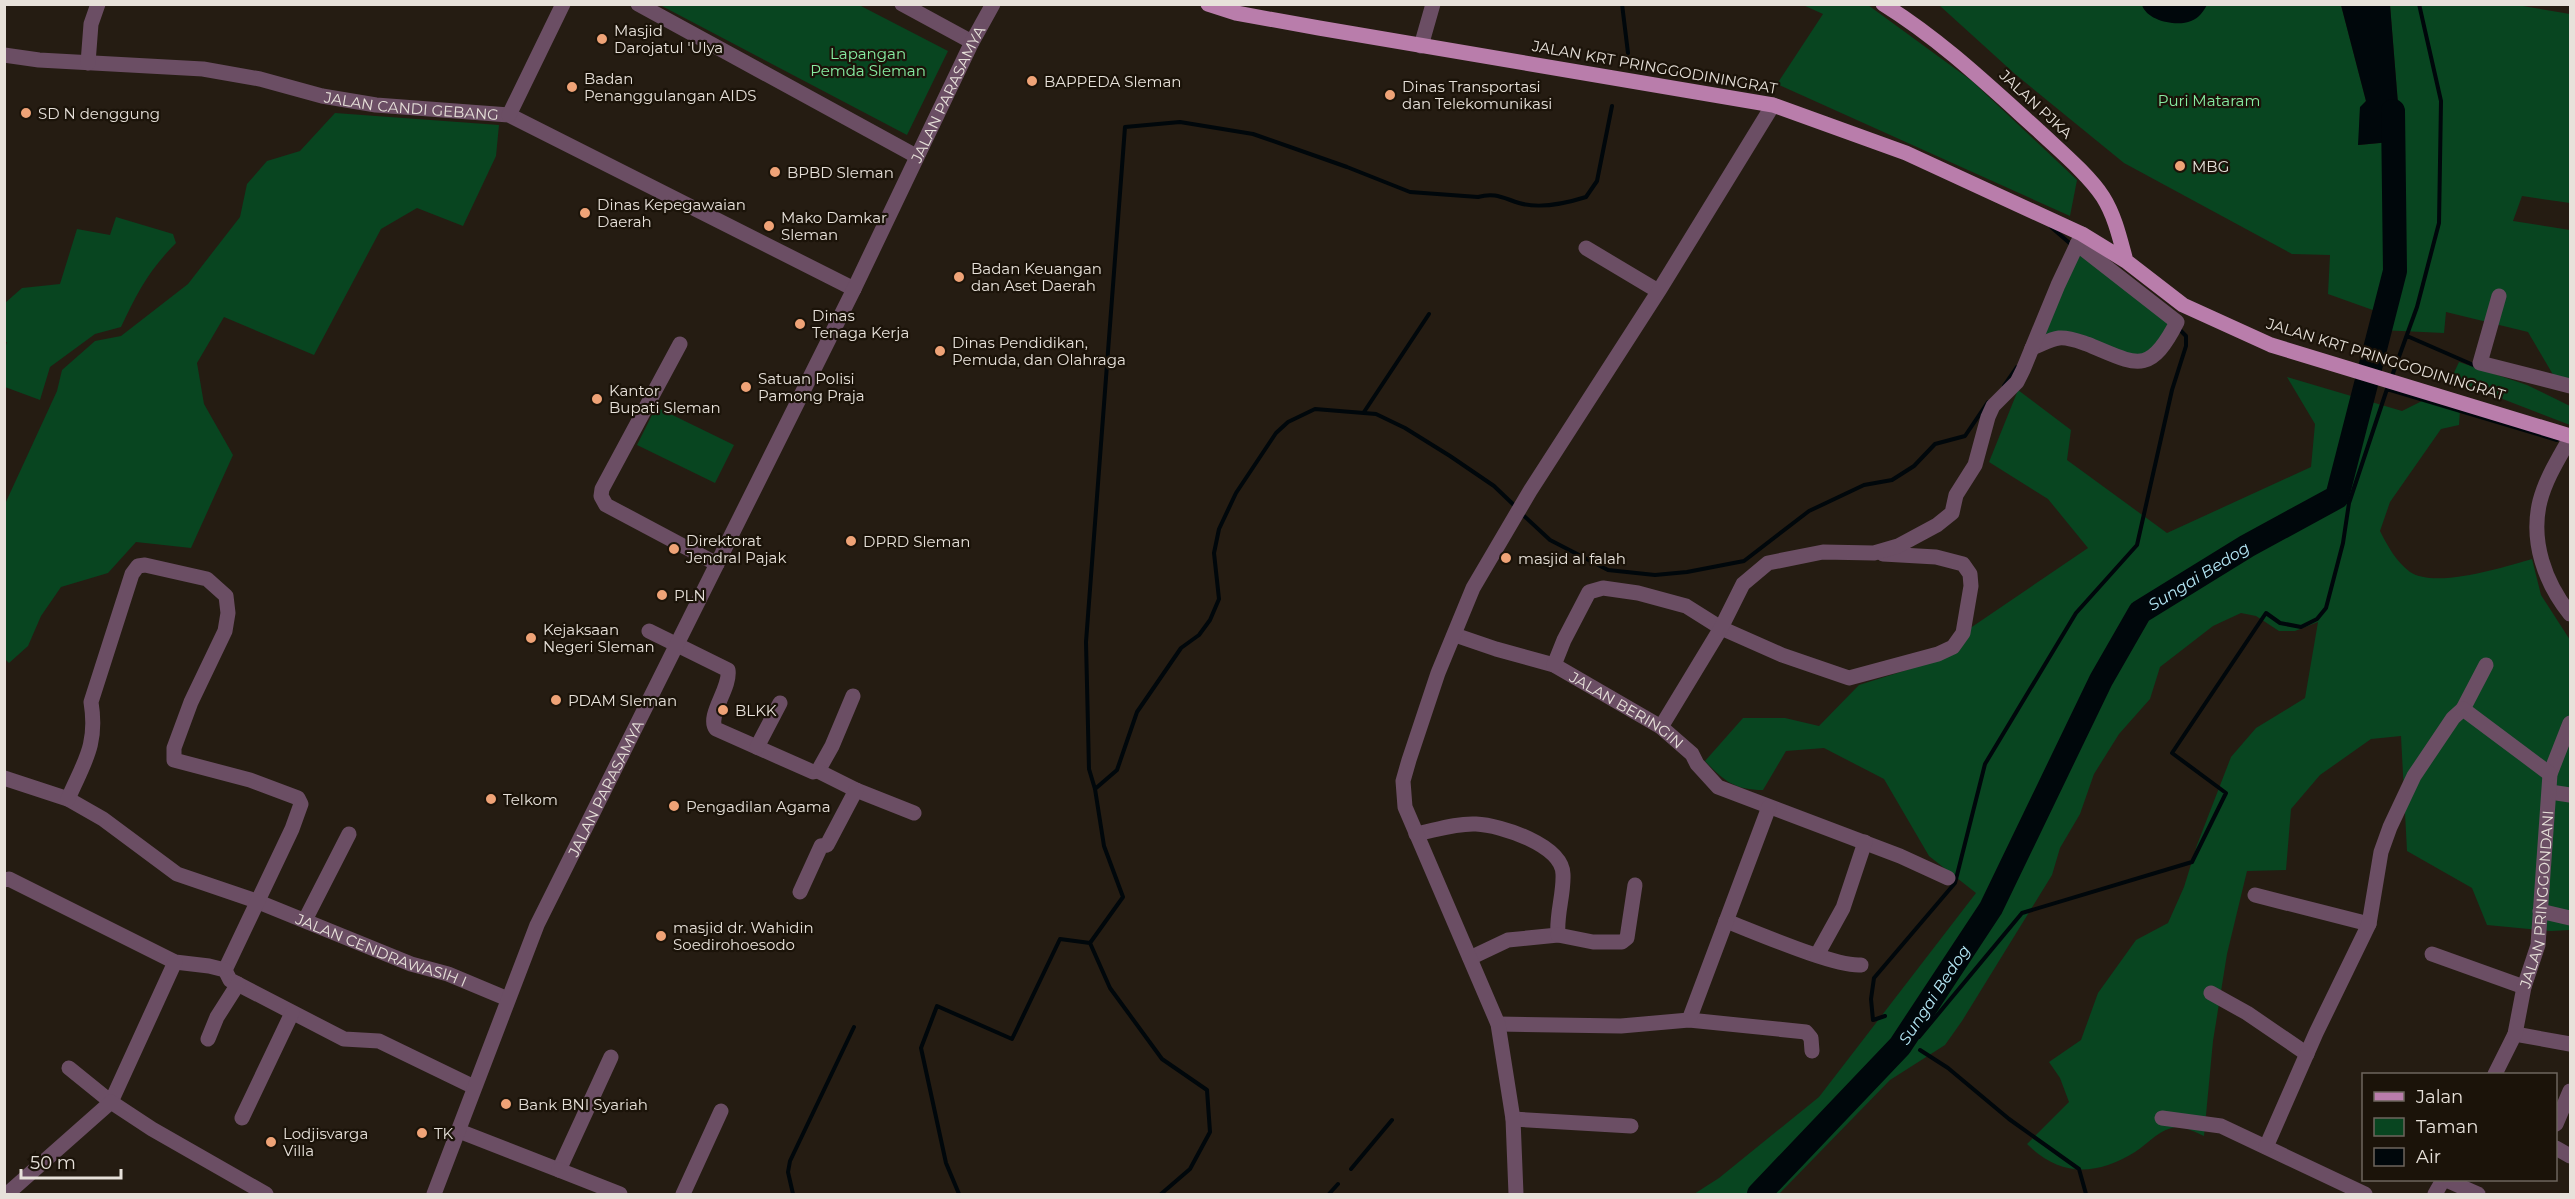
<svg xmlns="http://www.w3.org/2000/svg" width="2575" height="1199" font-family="Montserrat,sans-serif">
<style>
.green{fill:#084520}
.water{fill:#00070b}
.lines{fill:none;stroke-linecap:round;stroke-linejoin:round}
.stream{stroke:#00070b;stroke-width:4}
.river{stroke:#00070b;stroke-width:24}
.minor{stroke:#6b4e64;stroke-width:15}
.major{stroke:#b97dab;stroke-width:15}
.poi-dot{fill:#efa377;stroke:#1b1309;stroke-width:2}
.labels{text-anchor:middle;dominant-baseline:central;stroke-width:4.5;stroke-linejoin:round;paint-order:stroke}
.poi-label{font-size:15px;fill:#e7e1da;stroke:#1b1309;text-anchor:start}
.park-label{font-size:15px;fill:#87eda2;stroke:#1b1309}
.street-label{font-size:15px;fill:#e7e1da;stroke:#1b1309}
.water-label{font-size:16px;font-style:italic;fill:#b5e9f8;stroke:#1b1309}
</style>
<rect width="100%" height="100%" fill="#251c12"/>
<path class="green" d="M660,5H859L948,51L907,135Z
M1803,5H1868L1972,81L2077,180L2070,216L1777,84L1823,14Z
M1939,5H2341L2366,101L2360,108L2359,145L2401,141L2390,5H2517L2570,14V203L2522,196L2513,221L2570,230V383L2562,390L2528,332L2446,312L2444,333L2380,330L2384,314L2328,294L2330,255L2292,254L2124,163L2015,74Z
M335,113L499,125L496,156L463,226L417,208L381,229L314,355L224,317L197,363L204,404L233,455L191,548L136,542L108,573L61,587L41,616L28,646L9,663L4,658L5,504L57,391L62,370L95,341L121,336L188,284L240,217L247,184L267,161L300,151Z
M116,217L173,234L176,243C149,270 137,293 121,327L95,334L50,367L40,400L5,387V348L7,342H5V303L22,288L60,284L77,229L110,235Z
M2076,247L2174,319L2147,358L2077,340L2032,348Z
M2459,362L2527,385L2570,406V425L2451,379Z
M2287,377L2402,411L2426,399L2446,407L2460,410L2459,425L2441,429L2390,502L2380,531C2388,547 2396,561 2410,572C2436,589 2504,567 2532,559L2541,595L2570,640V930L2551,931L2487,925L2472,888L2407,851L2401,736L2371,739L2320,775L2291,809L2286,870L2247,871L2227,954L2213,1041L2204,1136C2197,1133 2186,1127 2178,1127C2160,1128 2149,1143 2135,1152C2096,1176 2060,1177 2027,1144L2069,1102L2060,1078L2049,1062L2081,1040L2098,993L2136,940L2168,923L2184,887L2197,845L2231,757L2256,728L2305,698L2318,622L2295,631H2279L2256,616L2241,613L2213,626L2160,667L2150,699L2119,734L2094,774L2080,814L2060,848L2052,875L1962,1021L1945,1045L1890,1080L1779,1194H1694L1719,1178L1819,1097L1976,893L1929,856L1884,779L1824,748L1786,751L1763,790C1735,790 1724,781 1705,761L1743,718H1785L1819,726L1859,685L1910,669L2088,548L2048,499L1989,462L2018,390L2071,430L2067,460L2167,533L2311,467L2315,424Z
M656,407L734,445L715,483L637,445Z"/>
<path class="water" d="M2142,5V4L2207,5C2203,12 2199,18 2191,21C2177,27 2147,21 2142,5Z
M2341,5H2390L2401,141L2358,145L2360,107L2366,101Z"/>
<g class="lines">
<path class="stream" d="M1622,4L1628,53
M2051,227L2073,246
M2407,336L2478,367
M2392,376L2417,307L2439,223L2441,101L2419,4
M2004,386L2017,367
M2387,389L2557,440
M1364,412L1429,314
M1522,514L1550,540L1608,570L1655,575L1687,572L1744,561L1809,511L1864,485L1892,480L1914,466L1935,444L1965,436L1988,402
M1095,789L1117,770L1137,712L1181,648L1199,635L1210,620L1219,599L1214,553L1219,529L1236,493L1276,433L1288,422L1315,409L1376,414L1405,428L1450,456L1494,486L1517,508
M1885,1016L1873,1020L1871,999L1874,978L1955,883L1985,764L2076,613L2137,545L2172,390L2186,346V336L2180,330
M1919,1037L2022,913L2192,862L2226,793L2172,753L2266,613L2280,623L2301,627L2317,619L2326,608L2343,543L2349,503L2389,383
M1920,1050L1948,1068L2009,1119L2079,1169L2086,1194
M1351,1169L1392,1120
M793,1194L788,1172L790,1161L854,1027
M959,1194L946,1163L921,1048L937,1006L1012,1039L1060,939L1090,943
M1161,1194L1190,1169L1210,1132L1207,1090L1162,1059L1110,988L1090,943L1123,897L1104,846L1095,789L1089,769L1086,642L1125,127L1180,122L1253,134L1347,167L1410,192L1478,197C1495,192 1503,198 1519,203C1539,209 1567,203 1586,197L1597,181L1612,106
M1329,1194L1338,1184"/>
<path class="river" id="s1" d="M1759,1194L1900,1046L1991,908L2101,680L2140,612L2247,546L2337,497L2395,271L2393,111"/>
<g class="minor">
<path d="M638,4L916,156"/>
<path d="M902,4L972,42"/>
<path d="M1421,46L1433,4"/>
<path id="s2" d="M4,55L39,60L203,69L260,79L322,96L376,105L509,115L854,289"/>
<path d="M88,63L91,24L98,4"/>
<path d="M509,115L563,4"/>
<path d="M1586,248L1658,291"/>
<path d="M2499,296L2480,363L2570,386"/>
<path d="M680,344L602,489L601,496L606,505L717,564"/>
<path d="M2032,348C2041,345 2050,339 2059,338C2068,337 2078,341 2087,344C2136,364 2149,377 2177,322L2077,244"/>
<path d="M2570,438C2559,458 2546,478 2540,501C2530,541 2545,583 2570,614"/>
<path d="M649,631L728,670C731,688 706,716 716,729L813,772L818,771L832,746L853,696"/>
<path id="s3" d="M1455,635L1496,649L1554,665L1661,727L1692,754L1697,764L1718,787L1900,856L1948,878"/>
<path d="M1554,665L1564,640L1589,592L1603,588L1638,593L1686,606L1721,628L1782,655L1849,678L1938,654L1953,647L1963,633L1971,586L1970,574L1963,564L1936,557L1883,554"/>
<path d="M2463,709L2486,665"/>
<path d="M1661,727L1721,628L1743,584L1768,563L1823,552L1874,553L1898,546L1937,525L1952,513L1956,495L1975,465L1988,417L1993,406L2017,382L2023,370L2058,285L2082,234"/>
<path d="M757,747L780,703"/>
<path d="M818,771L856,790L914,813"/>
<path id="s4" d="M4,778L68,799L103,819L177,874L256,901L411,964L448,974L508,999"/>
<path d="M2550,792L2570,795"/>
<path d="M68,799C84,762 98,745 91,702L132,574L138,566L145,565L207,579L226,596L228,613L225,631L191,702L174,748V760L250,780L298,798L301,804L292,829L225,970"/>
<path d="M1416,834C1436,830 1456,823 1476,824C1501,825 1562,845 1563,874C1564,894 1556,915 1558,935L1508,940L1470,958"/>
<path d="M4,880L9,879L175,962L209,966L225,970L230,980L344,1039L379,1041L474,1087"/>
<path d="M800,892L821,846L827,845L856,790"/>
<path d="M2255,895L2369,924"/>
<path d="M2540,911L2570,918"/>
<path d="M305,920L349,834"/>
<path d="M1726,921C1755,932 1835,967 1861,965"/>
<path d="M1558,935L1593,942H1622L1627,938L1635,885"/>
<path d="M2432,954L2524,987"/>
<path d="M1817,955L1843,908L1865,842"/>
<path d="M2211,993L2247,1013L2307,1054"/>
<path d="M1689,1020L1806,1032L1811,1038L1812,1051"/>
<path d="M1498,1024L1621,1026L1689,1020L1769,807"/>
<path d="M2515,1034L2570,1044"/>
<path d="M208,1039L217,1017L238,984"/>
<path d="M69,1068L111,1102L175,962"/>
<path id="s5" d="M2495,1074L2515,1034L2524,987L2538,945L2550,774L2570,723"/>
<path d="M242,1118L292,1013"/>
<path d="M2162,1118L2221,1126L2365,1194"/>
<path d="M1513,1119L1631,1126"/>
<path d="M2556,1124L2570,1091"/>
<path d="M459,1131L559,1170L611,1057"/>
<path d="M2266,1147L2316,1033L2369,924L2381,852L2390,827L2414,776L2453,718L2463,709L2550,774"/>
<path d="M2556,1148L2570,1156"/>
<path d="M559,1170L620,1194"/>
<path d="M2446,1180L2478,1194"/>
<path d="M7,1194L111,1102L152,1129L266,1194"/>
<path id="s6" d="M434,1194L537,925L854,289L972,42L993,4"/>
<path d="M683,1194L721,1111"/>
<path d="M1516,1194L1513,1119L1498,1024L1405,807L1403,781L1409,760L1438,673L1473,588L1530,491L1660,289L1773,105"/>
<path d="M2435,1194L2443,1180"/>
</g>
<path class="major" d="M1208,4L1236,13L1319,28L1773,105L1906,153L2082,234L2126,261L2183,305L2271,345L2570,436
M1883,4C1941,40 1989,86 2039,131C2058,149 2089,175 2103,197C2115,216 2120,239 2126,261"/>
</g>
<g class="poi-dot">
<circle cx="602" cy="39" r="6"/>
<circle cx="1032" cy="81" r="6"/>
<circle cx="572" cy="87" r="6"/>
<circle cx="1390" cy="95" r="6"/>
<circle cx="26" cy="113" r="6"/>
<circle cx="2180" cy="166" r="6"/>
<circle cx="775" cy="172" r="6"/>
<circle cx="585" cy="213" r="6"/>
<circle cx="769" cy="226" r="6"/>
<circle cx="959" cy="277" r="6"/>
<circle cx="800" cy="324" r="6"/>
<circle cx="940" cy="351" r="6"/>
<circle cx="746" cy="387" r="6"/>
<circle cx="597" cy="399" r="6"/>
<circle cx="851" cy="541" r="6"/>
<circle cx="674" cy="549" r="6"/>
<circle cx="1506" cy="558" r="6"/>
<circle cx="662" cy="595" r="6"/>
<circle cx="531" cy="638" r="6"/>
<circle cx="556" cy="700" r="6"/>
<circle cx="723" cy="710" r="6"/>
<circle cx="491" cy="799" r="6"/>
<circle cx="674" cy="806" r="6"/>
<circle cx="661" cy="936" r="6"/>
<circle cx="506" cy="1104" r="6"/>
<circle cx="422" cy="1133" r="6"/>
<circle cx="271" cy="1142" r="6"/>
</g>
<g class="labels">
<g class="poi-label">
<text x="614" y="30">Masjid<tspan x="614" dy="17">Darojatul 'Ulya</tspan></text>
<text x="584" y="78">Badan<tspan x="584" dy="17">Penanggulangan AIDS</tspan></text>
<text x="1044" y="81">BAPPEDA Sleman</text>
<text x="1402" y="86">Dinas Transportasi<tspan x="1402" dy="17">dan Telekomunikasi</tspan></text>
<text x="38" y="113">SD N denggung</text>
<text x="2192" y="166">MBG</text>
<text x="787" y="172">BPBD Sleman</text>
<text x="597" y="204">Dinas Kepegawaian<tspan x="597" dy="17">Daerah</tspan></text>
<text x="781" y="217">Mako Damkar<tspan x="781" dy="17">Sleman</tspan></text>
<text x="971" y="268">Badan Keuangan<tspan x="971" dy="17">dan Aset Daerah</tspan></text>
<text x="812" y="315">Dinas<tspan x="812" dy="17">Tenaga Kerja</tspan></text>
<text x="952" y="342">Dinas Pendidikan,<tspan x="952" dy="17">Pemuda, dan Olahraga</tspan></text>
<text x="758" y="378">Satuan Polisi<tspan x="758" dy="17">Pamong Praja</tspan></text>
<text x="609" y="390">Kantor<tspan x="609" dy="17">Bupati Sleman</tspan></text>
<text x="686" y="540">Direktorat<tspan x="686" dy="17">Jendral Pajak</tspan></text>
<text x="863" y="541">DPRD Sleman</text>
<text x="1518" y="558">masjid al falah</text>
<text x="674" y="595">PLN</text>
<text x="543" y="629">Kejaksaan<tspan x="543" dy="17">Negeri Sleman</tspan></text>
<text x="568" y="700">PDAM Sleman</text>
<text x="735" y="710">BLKK</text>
<text x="503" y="799">Telkom</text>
<text x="686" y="806">Pengadilan Agama</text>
<text x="673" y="927">masjid dr. Wahidin<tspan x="673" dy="17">Soedirohoesodo</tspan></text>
<text x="518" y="1104">Bank BNI Syariah</text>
<text x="283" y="1133">Lodjisvarga<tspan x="283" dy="17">Villa</tspan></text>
<text x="434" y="1133">TK</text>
</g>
<g class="park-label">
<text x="868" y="53">Lapangan<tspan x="868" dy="17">Pemda Sleman</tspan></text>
<text x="2209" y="100">Puri Mataram</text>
</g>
<g class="street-label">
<text transform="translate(1655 67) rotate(10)">JALAN KRT PRINGGODININGRAT</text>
<text stroke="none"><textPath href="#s6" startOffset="1215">JALAN PARASAMYA</textPath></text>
<text transform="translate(2036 104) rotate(43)">JALAN PJKA</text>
<text stroke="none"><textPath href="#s2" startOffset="412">JALAN CANDI GEBANG</textPath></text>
<text transform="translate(2386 359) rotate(17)">JALAN KRT PRINGGODININGRAT</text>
<text stroke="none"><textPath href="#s3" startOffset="189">JALAN BERINGIN</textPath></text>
<text stroke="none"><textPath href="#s6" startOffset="441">JALAN PARASAMYA</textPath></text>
<text stroke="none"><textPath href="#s5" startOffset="182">JALAN PRINGGONDANI</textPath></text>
<text stroke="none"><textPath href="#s4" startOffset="418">JALAN CENDRAWASIH I</textPath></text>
</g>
<g class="water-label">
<text stroke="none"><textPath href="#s1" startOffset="770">Sungai Bedog</textPath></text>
<text stroke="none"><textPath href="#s1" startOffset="266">Sungai Bedog</textPath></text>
</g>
</g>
<rect width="2575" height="1199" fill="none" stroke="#e7e1da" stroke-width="12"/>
<rect x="2362" y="1073" width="195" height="108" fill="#1b1309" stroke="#6d655d" stroke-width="1.5"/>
<rect x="2374" y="1092" width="30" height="9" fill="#b97dab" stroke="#6d655d" stroke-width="1.5"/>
<text x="2416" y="1103" font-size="18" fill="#e7e1da">Jalan</text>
<rect x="2374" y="1118" width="30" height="18" fill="#084520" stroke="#6d655d" stroke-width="1.5"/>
<text x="2416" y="1133" font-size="18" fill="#e7e1da">Taman</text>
<rect x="2374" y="1148" width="30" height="18" fill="#00070b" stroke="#6d655d" stroke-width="1.5"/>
<text x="2416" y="1163" font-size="18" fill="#e7e1da">Air</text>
<path d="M21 1169v9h100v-9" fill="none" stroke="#e7e1da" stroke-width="3"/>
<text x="30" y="1169" font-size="18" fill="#e7e1da" stroke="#1b1309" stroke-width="4.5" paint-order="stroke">50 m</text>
</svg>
